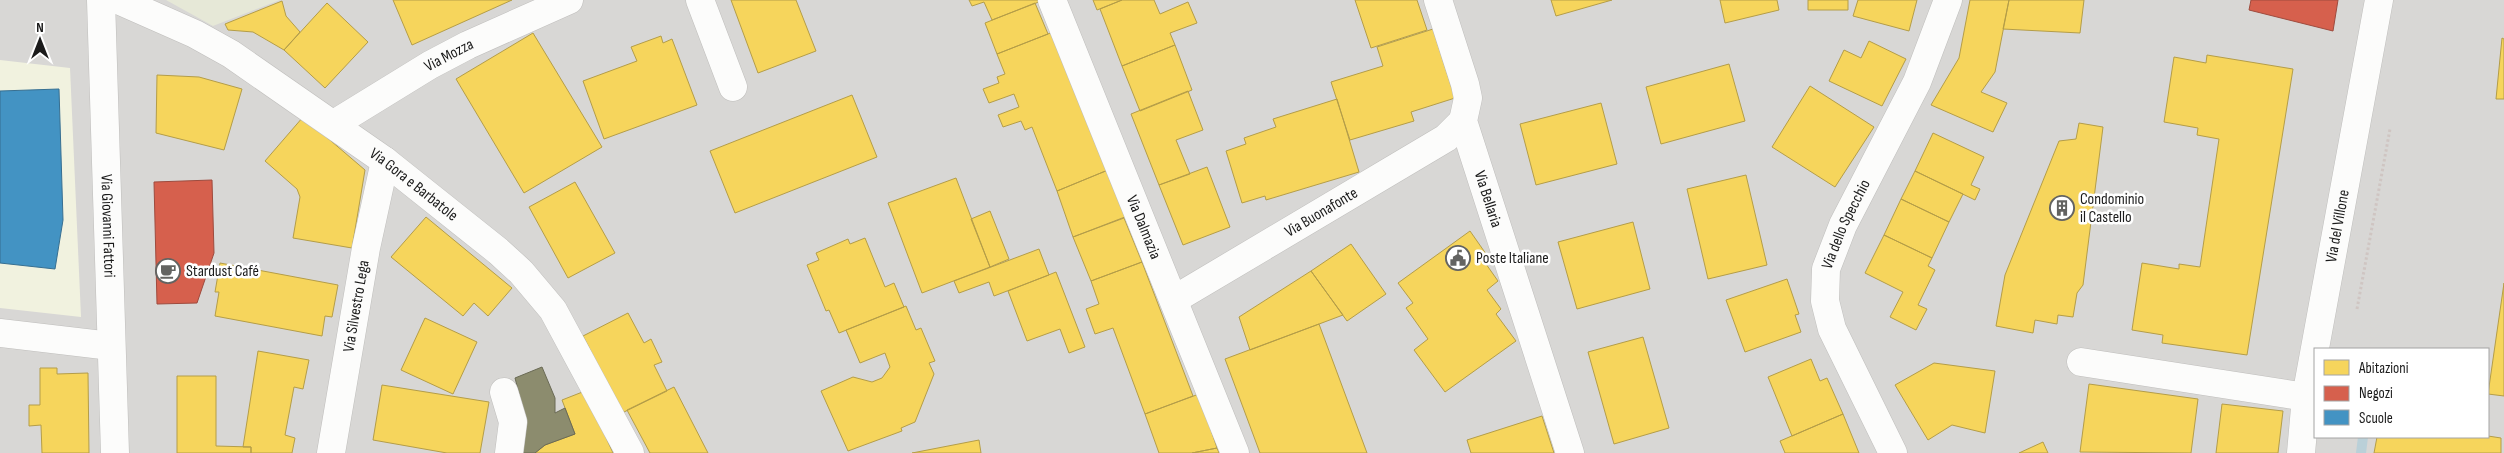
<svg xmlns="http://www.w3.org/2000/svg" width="2504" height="453" font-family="'Sofia Sans Condensed',sans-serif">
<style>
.residential{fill:#d8d7d5;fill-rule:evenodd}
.education{fill:#f1f2df}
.farmland{fill:#e6e8d7}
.homes{fill:#f6d55c;stroke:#b49d48}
.shops{fill:#d6604d;stroke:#9e4b3e}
.schools{fill:#4393c3;stroke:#376f91}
.industry{fill:#8c8c6e;stroke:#6a6a55}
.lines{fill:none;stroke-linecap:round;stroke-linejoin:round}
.stream{stroke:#bad0d8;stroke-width:10}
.minor-casing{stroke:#bfbebc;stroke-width:29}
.path{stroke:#cfc5c2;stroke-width:3;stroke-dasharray:2.5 2.5;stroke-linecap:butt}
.minor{stroke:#fcfcfb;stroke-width:28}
.labels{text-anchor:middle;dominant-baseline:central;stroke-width:5;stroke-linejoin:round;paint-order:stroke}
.street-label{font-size:16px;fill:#1b1b1b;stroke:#fff}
.poi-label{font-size:16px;fill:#1b1b1b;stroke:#fff;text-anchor:start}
</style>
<rect width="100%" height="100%" fill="#e9e8e3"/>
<path class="residential" d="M0,0H2504V453H0ZM2315,349H2488V437H2315Z"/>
<path class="education" d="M0,60L70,68L81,317L0,308Z"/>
<path class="farmland" d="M166,0H280L213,26Z"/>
<path class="homes" d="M393,0H512L412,45Z
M731,0H796L816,51L758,73Z
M969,0H1044L992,20L984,2L972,6Z
M1093,0H1122L1097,10Z
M1122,0H1154L1160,14L1188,2L1197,23L1170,33L1175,45L1122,66L1100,9Z
M1355,0H1417L1427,30L1371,48Z
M1551,0H1612L1556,16Z
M1720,0H1777L1779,10L1725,23Z
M1808,0H1848V10H1808Z
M1858,0H1917L1909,31L1853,16Z
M1970,0H2009L1995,72L1981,92L2007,103L1993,132L1931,105L1959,58Z
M2009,0H2084L2080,33L2003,29Z
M282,1L286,16L300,32L284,50L253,32L228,30L225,24Z
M327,3L368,42L325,88L284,50Z
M1035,3L1048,34L997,54L985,23Z
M1433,29L1455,98L1411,112L1414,121L1350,140L1331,82L1383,66L1377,47Z
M1053,32L1108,170L1057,191L1032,127L1025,130L1021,121L1003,127L998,115L1019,107L1014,94L989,103L983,89L999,83L997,77L1005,74L997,54Z
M533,33L602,147L524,193L456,79Z
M661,36L663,43L672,39L697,105L604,139L583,81L637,61L631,47Z
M2502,38L2504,39V99H2496Z
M1869,41L1906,59L1882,106L1829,81L1844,50L1861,58Z
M1175,45L1192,90L1140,111L1122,66Z
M2207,55L2293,69L2247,355L2162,343L2163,335L2132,330L2142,263L2179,269V264L2200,267L2219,139L2197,135L2198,128L2164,122L2174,57L2206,63Z
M1729,64L1745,121L1661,144L1646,87Z
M157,75L199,77L242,89L224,150L156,133Z
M1810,86L1874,127L1835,187L1772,147Z
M1188,91L1203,130L1176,140L1190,174L1159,185L1131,114Z
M852,95L877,157L735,213L710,151Z
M1337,99L1359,172L1266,200L1265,196L1242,203L1226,151L1246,144L1244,138L1276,127L1273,119Z
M1601,103L1617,164L1536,185L1520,124Z
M303,117L365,170L352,248L293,238L300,197L297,189L265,161Z
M2079,123L2103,127L2083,285L2077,293L2073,317L2058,315L2057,324L2035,320L2033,333L1996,326L2005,275L2059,141L2076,139Z
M1933,133L1984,157L1971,185L1980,189L1975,200L1915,171Z
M1207,167L1230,227L1183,245L1159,185Z
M1108,170L1130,215L1073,237L1057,191Z
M1915,171L1963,194L1949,222L1901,199Z
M1746,175L1767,265L1708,279L1687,189Z
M956,178L990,267L922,293L888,203Z
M575,182L615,253L568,278L529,207Z
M1901,199L1949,222L1932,258L1884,235Z
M990,211L1009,259L990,267L971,219Z
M426,217L512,288L488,316L474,303L463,316L391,257Z
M1124,218L1142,262L1091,281L1073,237Z
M1633,222L1650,289L1577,309L1558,242Z
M1470,231L1491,261L1486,264L1498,281L1487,290L1501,309L1496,314L1516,341L1445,392L1414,350L1428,339L1406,308L1413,303L1398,283Z
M1884,235L1932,258L1928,266L1935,270L1918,305L1927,309L1916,330L1890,317L1903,292L1865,273Z
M865,238L885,287L894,283L904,307L839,333L829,310L826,311L807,265L819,260L816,253L848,239L850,244Z
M1351,244L1386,294L1347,321L1311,271Z
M1039,249L1049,275L994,296L989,282L959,293L954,281Z
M1142,262L1193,396L1145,414L1113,328L1095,334L1086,309L1099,304L1091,281Z
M220,263L338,285L332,317L325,316L322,336L215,316L219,292H215Z
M1311,271L1343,315L1250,350L1239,317Z
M1056,272L1085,347L1069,353L1060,329L1027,341L1008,291Z
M1787,279L1799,314L1795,315L1801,332L1745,352L1726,300Z
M2504,283V396L2488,394Z
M906,306L916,330L921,328L935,361L929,363L934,374L915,422L901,428L902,431L848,451L821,391L853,377L872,382L882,378L890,367L885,353L860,363L846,330Z
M628,313L644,343L651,339L662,362L654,365L667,391L622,413L583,336Z
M425,318L477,342L453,394L401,370Z
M1319,324L1367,453H1260L1225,359Z
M1643,337L1669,428L1614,444L1588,352Z
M258,351L309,360L303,389L294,387L285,435L295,438L292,453H251V447H243Z
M1811,359L1820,381L1827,378L1843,414L1792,436L1768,377Z
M1934,363L1995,371L1985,433L1952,425L1928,440L1895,385Z
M40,368H57V374L88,373L89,453H42L41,425L29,426V405H40Z
M177,376H216V446L251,447V453H177Z
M2089,384L2198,399L2191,453L2080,452Z
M382,385L489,402L480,453H447L373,440Z
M674,387L708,453H650L627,410Z
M585,391L613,453H535L545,445L575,434L562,400Z
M1199,394L1217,448L1192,453H1159L1145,414Z
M2222,404L2283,411L2278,453H2216Z
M1843,414L1859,453H1785L1780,441Z
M1542,416L1554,453H1471L1467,440Z
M2488,436L2501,438V453H2374L2377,437Z
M979,440L981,453H912Z
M2043,442L2048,453H2019Z
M1217,448L1219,453H1192Z"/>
<path class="shops" d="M2251,0H2338L2333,31L2249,10Z
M212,180L214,253L197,303L157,304L154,182Z"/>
<path class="schools" d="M59,89L63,220L55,269L0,263V91Z"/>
<path class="industry" d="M542,367L555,398V413L565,408L575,434L545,445L535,453H521L526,420L515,378Z"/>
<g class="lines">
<path class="stream" d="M2361,453L2363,437"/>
<defs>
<g id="minor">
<path id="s1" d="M101,0L115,453"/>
<path id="s2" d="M118,0L195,34L231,54L385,161L498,251L521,272L553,310L630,453"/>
<path d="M700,0L733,87"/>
<path id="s3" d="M1052,0L1235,453"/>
<path id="s4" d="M1438,0L1465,84L1468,98L1463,121L1570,453"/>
<path id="s5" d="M334,124L430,65L468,45L569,0"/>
<path id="s6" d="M1175,299L1446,138L1463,121"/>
<path d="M0,333L111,346"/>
<path d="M2081,362L2306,397"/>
<path d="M504,392L513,422L509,453"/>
<path id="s7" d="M331,453L366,248L385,161"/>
<path id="s8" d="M1893,453L1832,329L1825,301L1826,269L1843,225L1917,82L1948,0"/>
<path id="s9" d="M2301,453L2306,397L2379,0"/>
</g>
</defs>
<use href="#minor" class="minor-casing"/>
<path class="path" d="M2357,309L2390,129"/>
<use href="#minor" class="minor"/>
</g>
<defs>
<symbol id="building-ring" viewBox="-11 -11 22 22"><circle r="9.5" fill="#fff" stroke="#636361" stroke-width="1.5"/><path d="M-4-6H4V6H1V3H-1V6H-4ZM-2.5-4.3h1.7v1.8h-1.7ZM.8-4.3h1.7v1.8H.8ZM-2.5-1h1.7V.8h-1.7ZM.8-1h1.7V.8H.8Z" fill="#636361"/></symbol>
<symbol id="civic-ring" viewBox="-11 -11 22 22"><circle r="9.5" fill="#fff" stroke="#636361" stroke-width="1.5"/><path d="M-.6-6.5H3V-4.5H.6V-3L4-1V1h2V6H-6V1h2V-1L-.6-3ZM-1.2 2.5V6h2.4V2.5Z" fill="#636361"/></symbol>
<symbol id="cafe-ring" viewBox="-11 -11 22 22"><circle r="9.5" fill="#fff" stroke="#636361" stroke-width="1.5"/><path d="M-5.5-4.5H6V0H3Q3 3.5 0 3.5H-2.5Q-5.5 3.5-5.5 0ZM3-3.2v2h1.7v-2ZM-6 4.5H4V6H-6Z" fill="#636361"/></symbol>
</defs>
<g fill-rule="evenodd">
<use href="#building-ring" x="2048" y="194" width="28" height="28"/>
<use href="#civic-ring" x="1444" y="244" width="28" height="28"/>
<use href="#cafe-ring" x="154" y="257" width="28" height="28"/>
</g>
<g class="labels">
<g class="street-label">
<text stroke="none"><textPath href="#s5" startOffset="134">Via Mozza</textPath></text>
<text stroke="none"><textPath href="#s2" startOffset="350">Via Gora e Barbatole</textPath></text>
<text stroke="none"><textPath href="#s4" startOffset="208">Via Bellaria</textPath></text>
<text stroke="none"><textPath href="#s6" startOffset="170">Via Buonafonte</textPath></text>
<text stroke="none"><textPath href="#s8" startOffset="248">Via dello Specchio</textPath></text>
<text stroke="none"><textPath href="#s1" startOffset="226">Via Giovanni Fattori</textPath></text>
<text stroke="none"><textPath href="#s3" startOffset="245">Via Dalmazia</textPath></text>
<text stroke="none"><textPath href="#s9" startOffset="230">Via del Villone</textPath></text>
<text stroke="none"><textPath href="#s7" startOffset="149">Via Silvestro Lega</textPath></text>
</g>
<g class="poi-label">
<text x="2080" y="199">Condominio<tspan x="2080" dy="18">il Castello</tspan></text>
<text x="1476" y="258">Poste Italiane</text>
<text x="186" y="271">Stardust Café</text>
</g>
</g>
<rect x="2314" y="348" width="175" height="90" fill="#ffffff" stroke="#a4a4a4"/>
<rect x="2324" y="360" width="25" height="15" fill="#f6d55c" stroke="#a4a4a4"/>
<text x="2359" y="373" font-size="15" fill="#1b1b1b">Abitazioni</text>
<rect x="2324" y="386" width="25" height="15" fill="#d6604d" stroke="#a4a4a4"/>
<text x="2359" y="398" font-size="15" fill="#1b1b1b">Negozi</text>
<rect x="2324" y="410" width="25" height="15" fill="#4393c3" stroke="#a4a4a4"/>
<text x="2359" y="423" font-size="15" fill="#1b1b1b">Scuole</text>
<g transform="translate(40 40)" stroke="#ffffff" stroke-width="4" paint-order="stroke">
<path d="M0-4L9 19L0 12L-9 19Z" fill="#1b1b1b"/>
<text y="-8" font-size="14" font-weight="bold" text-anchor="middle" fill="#1b1b1b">N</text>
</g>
</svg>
